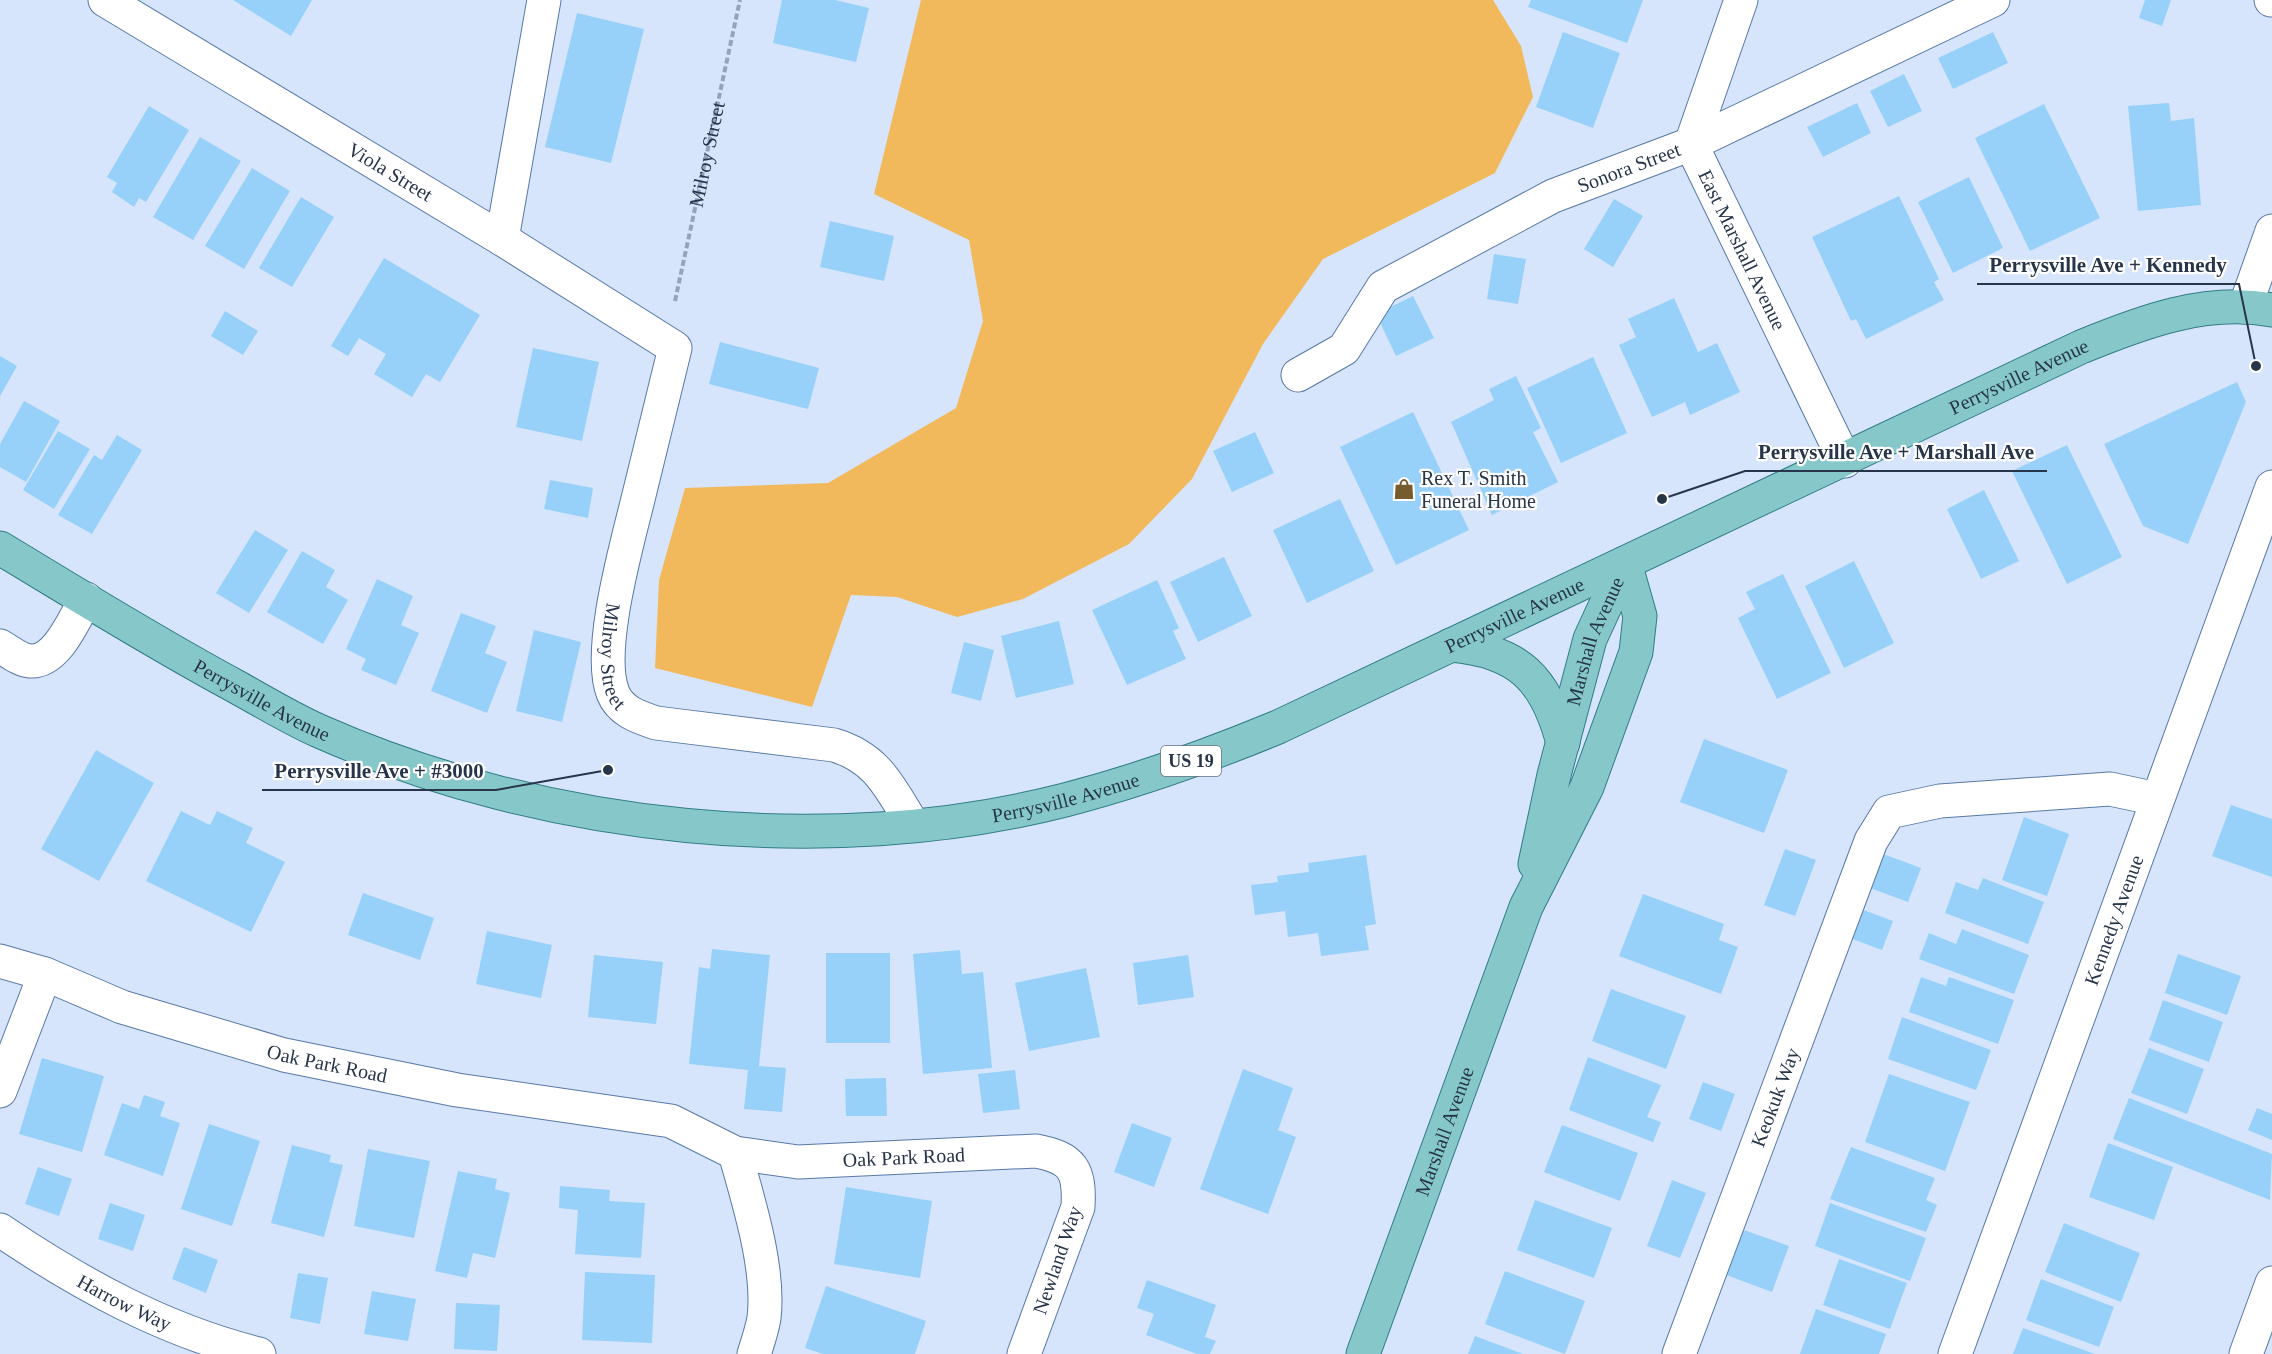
<svg xmlns="http://www.w3.org/2000/svg" width="2272" height="1354" font-family="Georgia,serif">
<style>
.green{fill:#f1b95b}
.building{fill:#97d1f9}
.lines{fill:none;stroke-linecap:round;stroke-linejoin:round}
.minor-casing{stroke:#5878a8;stroke-width:35}
.major-casing{stroke:#307c86;stroke-width:35}
.path{stroke:#95a3b9;stroke-width:4;stroke-dasharray:6 3;stroke-linecap:butt}
.minor{stroke:#fff;stroke-width:33}
.major{stroke:#86c8ca;stroke-width:33}
.labels{text-anchor:middle;dominant-baseline:central;stroke-width:4.5;stroke-linejoin:round;paint-order:stroke}
.shield{fill:#fff;stroke:#687280;stroke-width:1.5}
.shield-label{font-size:18px;font-weight:bold;fill:#27354a}
.street-label{font-size:20px;fill:#27354a;stroke:#fff}
.poi-label{font-size:20px;fill:#27354a;stroke:#fff;text-anchor:start}
.leader{fill:none;stroke:#27354a;stroke-width:2}
.callout-dot{fill:#27354a;stroke:#fff;stroke-width:2}
.callout-label{font-size:21px;text-anchor:middle;font-weight:bold;fill:#27354a;stroke:#fff;stroke-width:4.5;stroke-linejoin:round;paint-order:stroke}
</style>
<rect width="100%" height="100%" fill="#d6e5fb"/>
<path class="green" d="M921,0H1493L1521,46L1533,97L1495,173L1323,259L1263,344L1192,479L1129,544L1023,599L957,617L897,597L851,595L812,707L655,668L659,580L685,488L828,483L956,408L983,321L969,240L874,194Z"/>
<path class="building" d="M233,0H312L291,36Z
M782,0H835L869,8L856,62L773,43Z
M1531,0H1643L1627,43L1528,7Z
M2145,0H2171L2162,26L2139,18Z
M577,13L644,29L611,163L545,147Z
M1563,32L1620,53L1593,128L1536,107Z
M1993,32L2008,63L1953,89L1938,58Z
M1904,74L1922,111L1888,127L1870,91Z
M1857,103L1871,133L1823,157L1807,127Z
M2169,103L2171,121L2194,118L2201,205L2138,211L2128,106Z
M2044,104L2100,218L2030,251L1975,138Z
M149,106L189,130L146,202L139,198L134,207L112,192L117,183L107,177Z
M200,137L241,161L193,240L153,217Z
M252,168L290,191L244,269L205,246Z
M1969,177L2003,248L1953,273L1918,202Z
M1899,196L1939,279L1934,282L1944,300L1866,339L1856,319L1851,321L1812,237Z
M301,197L334,217L292,287L259,268Z
M1614,199L1643,216L1613,267L1584,249Z
M830,221L894,236L884,281L820,267Z
M1494,254L1526,259L1518,304L1487,299Z
M384,258L480,315L440,382L426,374L412,397L374,374L386,354L359,338L348,356L331,346Z
M1413,296L1434,338L1396,356L1376,314Z
M1674,298L1698,352L1717,343L1740,392L1690,415L1685,402L1652,417L1619,345L1636,337L1628,319Z
M225,311L258,331L243,355L211,336Z
M720,342L819,368L808,409L709,384Z
M533,348L599,362L582,441L516,427Z
M0,356L17,366L0,396Z
M1593,357L1627,433L1561,463L1527,388Z
M1516,376L1541,428L1533,432L1558,482L1492,515L1451,422L1494,400L1489,389Z
M2237,382L2246,402L2188,544L2143,526L2104,444Z
M24,401L60,421L26,482L0,467V444Z
M1413,412L1469,530L1396,565L1340,447Z
M58,431L90,449L54,509L23,490Z
M1255,432L1274,473L1232,492L1213,451Z
M117,435L142,450L92,534L58,515L94,455L102,460Z
M2067,445L2122,557L2067,584L2012,471Z
M550,480L593,488L588,518L544,509Z
M1984,490L2019,561L1981,579L1947,509Z
M1340,499L1374,571L1307,603L1273,530Z
M255,530L288,550L249,613L216,593Z
M302,551L335,570L326,587L348,600L323,644L267,612Z
M1224,557L1252,616L1198,642L1170,582Z
M1854,561L1894,643L1844,668L1805,586Z
M1783,574L1831,673L1777,699L1738,618L1755,609L1746,592Z
M377,579L413,596L401,625L419,633L396,685L361,670L366,659L346,649Z
M1157,580L1179,628L1173,631L1186,659L1127,685L1092,610Z
M461,613L496,626L485,653L507,662L487,713L431,691Z
M1059,621L1074,684L1016,698L1001,636Z
M534,630L581,642L562,722L516,711Z
M964,642L994,650L981,701L951,693Z
M1704,739L1788,770L1764,833L1680,802Z
M96,750L154,783L99,881L41,849Z
M2231,805L2272,819V877L2212,856Z
M181,811L210,825L217,811L253,828L246,843L285,862L251,932L146,881Z
M2024,817L2069,834L2047,896L2002,880Z
M1785,849L1816,860L1795,916L1764,905Z
M1883,854L1921,868L1908,902L1870,888Z
M1366,855L1376,924L1365,926L1369,950L1321,956L1318,933L1288,937L1285,911L1255,915L1251,885L1278,882L1277,876L1309,872L1308,863Z
M1983,878L2044,902L2028,944L1945,913L1956,882L1978,890Z
M363,893L434,918L420,960L348,935Z
M1643,894L1724,924L1719,940L1738,947L1721,994L1619,956Z
M1853,906L1893,921L1882,950L1842,935Z
M1962,929L2029,955L2014,994L1919,959L1929,933L1956,944Z
M487,931L552,945L541,998L476,984Z
M712,949L770,955L759,1066L786,1068L782,1112L744,1109L748,1070L689,1064L699,967L710,969Z
M960,950L962,974L983,972L992,1068L923,1074L913,954Z
M826,953H890V1043H826Z
M2178,954L2241,976L2227,1015L2165,993Z
M594,955L663,962L656,1024L588,1017Z
M1188,955L1194,997L1138,1005L1133,963Z
M1086,968L1100,1037L1029,1051L1015,983Z
M1921,977L1946,986L1949,977L2014,1000L1998,1044L1909,1012Z
M1611,989L1686,1016L1666,1069L1592,1041Z
M2163,1000L2223,1022L2209,1062L2149,1040Z
M1902,1017L1991,1050L1976,1090L1888,1059Z
M2149,1048L2204,1069L2187,1114L2131,1093Z
M1588,1057L1661,1085L1647,1117L1661,1122L1653,1142L1569,1110Z
M42,1058L104,1076L82,1152L19,1134Z
M1243,1069L1293,1088L1278,1130L1296,1137L1268,1214L1200,1189Z
M1015,1070L1020,1109L983,1113L978,1074Z
M1889,1074L1970,1102L1945,1171L1865,1142Z
M886,1078L887,1116H846L845,1079Z
M1703,1082L1735,1094L1721,1131L1689,1119Z
M144,1095L165,1102L160,1116L180,1123L163,1176L104,1155L122,1103L139,1109Z
M2129,1098L2272,1154L2270,1200L2113,1139Z
M2257,1108L2272,1114V1140L2248,1130Z
M1132,1123L1172,1138L1154,1187L1114,1172Z
M209,1124L260,1141L232,1226L181,1209Z
M1562,1125L1638,1153L1620,1201L1544,1172Z
M2108,1143L2173,1167L2154,1220L2089,1197Z
M292,1145L331,1155L329,1162L343,1165L324,1237L271,1223Z
M1851,1147L1935,1178L1926,1200L1937,1205L1926,1232L1830,1199Z
M368,1149L430,1161L414,1238L354,1226Z
M38,1167L72,1179L59,1216L25,1204Z
M458,1171L497,1179L495,1189L510,1193L495,1258L473,1253L467,1278L435,1271Z
M1672,1180L1706,1193L1680,1258L1647,1246Z
M560,1186L610,1190L609,1201L645,1203L641,1258L575,1254L578,1210L559,1208Z
M846,1187L932,1201L920,1278L834,1264Z
M1535,1200L1612,1228L1594,1278L1517,1250Z
M110,1203L145,1215L133,1251L98,1239Z
M1830,1203L1926,1238L1910,1281L1815,1246Z
M2064,1223L2140,1253L2121,1302L2045,1272Z
M1738,1228L1789,1246L1772,1292L1721,1273Z
M184,1247L218,1260L206,1293L172,1279Z
M1839,1259L1907,1283L1890,1329L1823,1305Z
M1505,1271L1585,1301L1565,1354L1485,1324Z
M585,1272L655,1275L652,1343L582,1340Z
M298,1273L328,1278L320,1324L290,1318Z
M2041,1279L2114,1307L2099,1347L2026,1320Z
M1147,1280L1216,1305L1205,1337L1216,1341L1210,1354H1197L1146,1335L1154,1314L1137,1308Z
M826,1286L926,1321L915,1354H823L805,1348Z
M372,1291L416,1299L408,1341L364,1334Z
M456,1303L500,1305L497,1351L454,1349Z
M1816,1309L1886,1334L1879,1354H1800Z
M2023,1328L2095,1354H2013Z
M1475,1336L1523,1354H1468Z"/>
<g class="lines">
<defs>
<g id="minor">
<path id="s2" d="M105,0L502,239L675,348C663,397 651,446 639,495C628,541 596,650 613,693C620,711 638,717 656,723L834,745C878,758 890,788 913,825"/>
<path id="s3" d="M1741,0L1691,144L1845,461"/>
<path d="M2271,0H2272"/>
<path d="M502,239L544,0"/>
<path d="M2245,307L2272,231"/>
<path id="s4" d="M1298,375L1344,349L1383,287L1553,196L1691,144L1993,0"/>
<path d="M0,646C9,651 19,660 30,661C57,663 74,619 86,599"/>
<path d="M0,961L45,974"/>
<path id="s5" d="M0,1091L45,974L122,1007L284,1055L457,1090L671,1121L735,1153L798,1162L1036,1151C1073,1158 1080,1170 1078,1207L1024,1354"/>
<path d="M735,1153C748,1200 770,1268 764,1318C762,1330 758,1342 754,1354"/>
<path id="s6" d="M0,1230C80,1284 165,1331 259,1354"/>
<path id="s7" d="M1679,1354L1871,841L1889,812L1940,801L2110,789L2157,799"/>
<path id="s8" d="M1955,1354L2272,487"/>
<path d="M2246,1354L2272,1283"/>
</g>
<g id="major">
<path id="s9" d="M0,548C78,595 155,643 235,686C262,701 290,718 319,731C543,830 827,861 1065,800C1138,781 1208,756 1278,727L2081,347C2142,322 2205,298 2272,310"/>
<path d="M1451,645C1519,651 1546,679 1563,743"/>
<path id="s10" d="M1535,864L1554,775L1590,639L1625,563"/>
<path id="s11" d="M1363,1354L1526,907L1587,787L1636,652L1640,616L1625,563"/>
</g>
</defs>
<use href="#minor" class="minor-casing"/>
<use href="#major" class="major-casing"/>
<path class="path" id="s1" d="M675,301L740,0"/>
<use href="#minor" class="minor"/>
<use href="#major" class="major"/>
</g>
<defs>
<symbol id="shop-bare" viewBox="-9 -9 18 18"><path d="M-5-2.5h2.3a2.7 3.5 0 0 1 5.4 0H5L5.5 6h-11ZM-1.5-2.5h3a1.5 2.3 0 0 0-3 0Z" fill="#765b2d" stroke="#fff" stroke-width="2.5" paint-order="stroke"/></symbol>
</defs>
<g fill-rule="evenodd">
<use href="#shop-bare" x="1389" y="474" width="30" height="30"/>
</g>
<g class="labels">
<rect class="shield" x="1161" y="746" width="60" height="30" rx="4.5"/>
<g class="shield-label">
<text x="1191" y="761">US 19</text>
</g>
<g class="street-label">
<text stroke="none"><textPath href="#s1" startOffset="150">Milroy Street</textPath></text>
<text stroke="none"><textPath href="#s4" startOffset="400">Sonora Street</textPath></text>
<text stroke="none"><textPath href="#s2" startOffset="333">Viola Street</textPath></text>
<text stroke="none"><textPath href="#s3" startOffset="270">East Marshall Avenue</textPath></text>
<text stroke="none"><textPath href="#s9" startOffset="2175">Perrysville Avenue</textPath></text>
<text stroke="none"><textPath href="#s9" startOffset="1617">Perrysville Avenue</textPath></text>
<text stroke="none"><textPath href="#s10" startOffset="231">Marshall Avenue</textPath></text>
<text stroke="none"><textPath href="#s2" startOffset="984">Milroy Street</textPath></text>
<text stroke="none"><textPath href="#s9" startOffset="303">Perrysville Avenue</textPath></text>
<text stroke="none"><textPath href="#s9" startOffset="1131">Perrysville Avenue</textPath></text>
<text stroke="none"><textPath href="#s8" startOffset="462">Kennedy Avenue</textPath></text>
<text stroke="none"><textPath href="#s5" startOffset="422">Oak Park Road</textPath></text>
<text stroke="none"><textPath href="#s7" startOffset="274">Keokuk Way</textPath></text>
<text stroke="none"><textPath href="#s11" startOffset="237">Marshall Avenue</textPath></text>
<text stroke="none"><textPath href="#s5" startOffset="1012">Oak Park Road</textPath></text>
<text transform="translate(1057 1260) rotate(-71)">Newland Way</text>
<text stroke="none"><textPath href="#s6" startOffset="144">Harrow Way</textPath></text>
</g>
<g class="poi-label">
<text x="1421" y="478">Rex T. Smith<tspan x="1421" dy="23">Funeral Home</tspan></text>
</g>
</g>
<path class="leader" d="M2256 366L2239 284H1977M1662 499L1745 471H2047M608 770L496 790H262"/>
<g class="callout-dot">
<circle cx="2256" cy="366" r="6"/>
<circle cx="1662" cy="499" r="6"/>
<circle cx="608" cy="770" r="6"/>
</g>
<g class="callout-label">
<text x="2108" y="272">Perrysville Ave + Kennedy</text>
<text x="1896" y="459">Perrysville Ave + Marshall Ave</text>
<text x="379" y="778">Perrysville Ave + #3000</text>
</g>
</svg>
